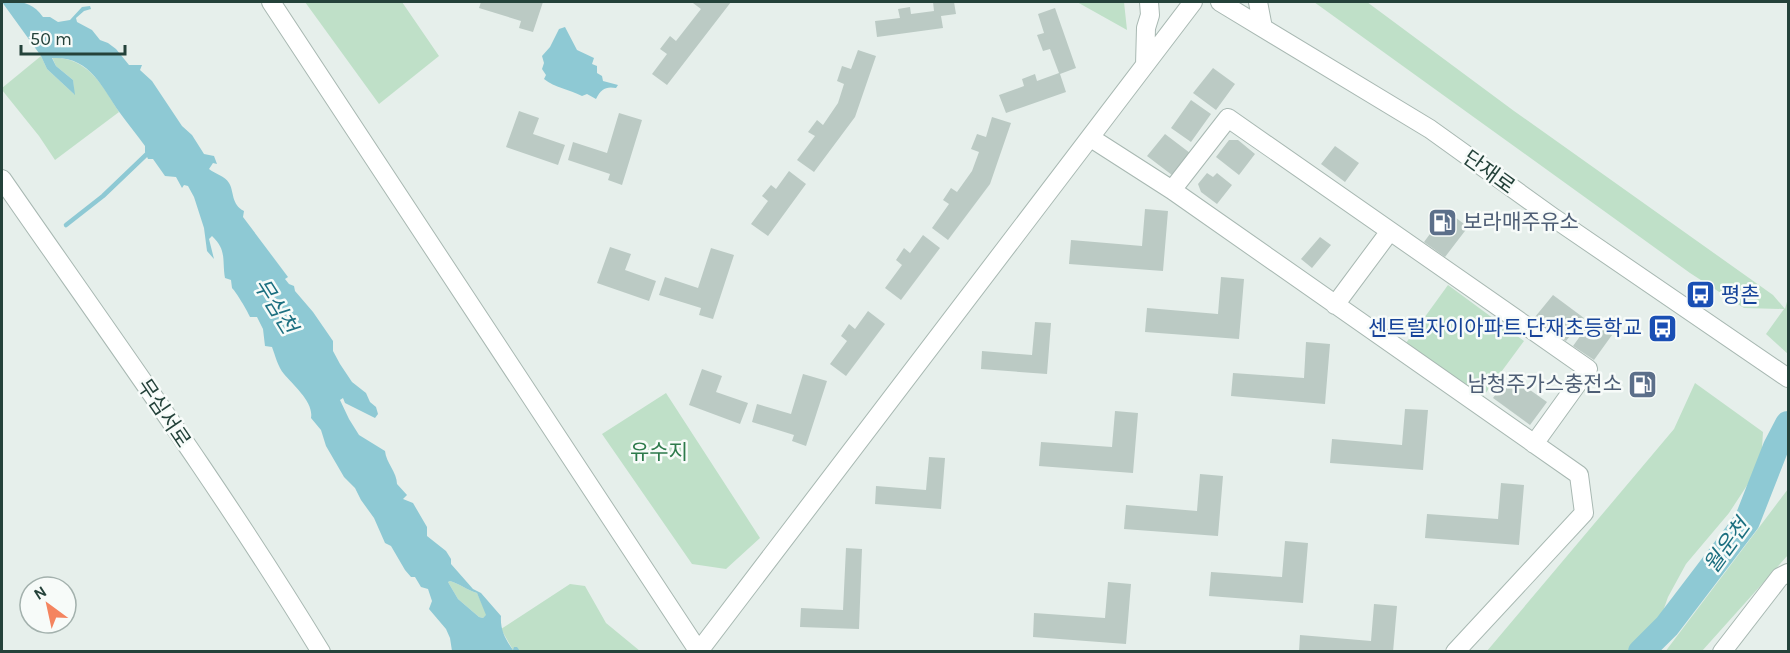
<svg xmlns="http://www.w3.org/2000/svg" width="1790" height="653" font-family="Karla,'Noto Sans KR',sans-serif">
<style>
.green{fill:#bfe0c8}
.water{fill:#8ec9d4;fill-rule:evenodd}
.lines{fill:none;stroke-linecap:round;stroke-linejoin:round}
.stream{stroke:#8ec9d4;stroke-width:4.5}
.river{stroke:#8ec9d4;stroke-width:26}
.building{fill:#bbcac4}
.minor-casing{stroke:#a8b8b2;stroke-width:20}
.minor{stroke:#fff;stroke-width:18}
.labels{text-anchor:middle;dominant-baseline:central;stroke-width:5;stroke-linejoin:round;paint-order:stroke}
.street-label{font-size:21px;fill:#24423a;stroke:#f7fbf9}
.service-label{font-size:21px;fill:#4e5e75;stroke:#f7fbf9;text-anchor:start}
.transit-label{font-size:21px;fill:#164399;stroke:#f7fbf9;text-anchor:start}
.park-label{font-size:21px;fill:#2d7a4b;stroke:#f7fbf9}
.water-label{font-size:22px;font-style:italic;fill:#1c6f80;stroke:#f7fbf9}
</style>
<rect width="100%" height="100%" fill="#e6efeb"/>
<path class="green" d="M305,2H402L439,56L379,104Z
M1077,2H1124L1127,30Z
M1314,2H1367L1514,111L1773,295L1785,309L1788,298V354L1766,334L1784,309L1744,308L1690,273Z
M41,56L47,69L74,94L73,80L56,66L52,57C89,59 101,83 119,112L55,160L39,136L2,90V88Z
M1448,285L1524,341L1482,398L1406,343Z
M1695,383L1763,432L1761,464L1729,513L1686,564L1668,597L1661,617L1629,651H1487L1674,429Z
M666,393L760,538L726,569L692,564L602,434Z
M1788,489V555L1702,651L1665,652Z
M450,581C460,584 467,590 477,593L487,615L483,618L479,617L458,599L448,582Z
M570,584L585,586L606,623L640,651L520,652L517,648L513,650L501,629Z"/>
<path class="water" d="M2,2C20,1 32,1 43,17H50L58,22L70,20L82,7L90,6L91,9L84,11L76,18L77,22L92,30L100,40L108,43L116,49L129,65H142L140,70L152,81L182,126L192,135L204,154L214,156L217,164L213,163L209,169C215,174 225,176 229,183C234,190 231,205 244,211L243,217L288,277L285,279L289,284L294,286L295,291L313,312L333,341V351L340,364L352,382L366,393L370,402L376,407L378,414L375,418L345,403L343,398L340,400L349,419L359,435L385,451C386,463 397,472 397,484L407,495L403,499L413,503L427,527V536L446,551L451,559V564L473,589L481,593L501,616C500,629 505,639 513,650L514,647H517L520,651H452L450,638L446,629L429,609L432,601L428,589L421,587L415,577H411L405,570L391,546L385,543L374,518L361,500L355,488L344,477L326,446L321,430L311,418C314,402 293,385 284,374C278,367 275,355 272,347L265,346L263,329L257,317H250C247,310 236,292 232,288L231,280L225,278C222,260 227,250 212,236L209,239L214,259L207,251L204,228L194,197L188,186L184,185L182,188L176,177L165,176L153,159H148L145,152V146C137,135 128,124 120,113C101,86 90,56 52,58L56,66L73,80L75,95L47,69L41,56ZM450,581C460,584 467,590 477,593L486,615L483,618L479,617L458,599L448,582Z
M565,27L577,50L594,58L592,64L597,66V73L602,76L603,81L618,85L616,88C606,86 601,89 596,99L587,94L582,96C569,89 555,88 544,79L546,75L542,69L544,63L542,56L550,47L559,29Z"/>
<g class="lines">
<path class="stream" d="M66,225L103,196L149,152"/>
<path class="river" d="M1641,652L1667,626L1747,521L1776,447L1788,424"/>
</g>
<path class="building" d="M481,2H543L533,32L519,28L521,21L479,8Z
M695,2H731L667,85L652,74L667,54L660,49L670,36L676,41L701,9L693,3Z
M933,2H954L956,14L941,16L943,28L877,37L875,21L900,18L898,9L910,7L911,14L934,11Z
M1055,8L1076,68L1060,74L1066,92L1006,113L999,95L1024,86L1022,79L1035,74L1037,81L1059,73L1050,49L1043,51L1037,35L1044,33L1038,14Z
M858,50L876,56L855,117L814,172L797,160L815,136L808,132L817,120L823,125L838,103L844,84L837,81L842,66L851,69Z
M1213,68L1235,84L1216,110L1193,93Z
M1191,100L1211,114L1191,142L1171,128Z
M519,111L539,118L533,134L565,145L558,165L506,147Z
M619,113L642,120L622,185L608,180L610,174L568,160L573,142L607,153Z
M992,117L1011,123L990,184L948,240L932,228L949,204L943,200L951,188L957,192L972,171L979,152L971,149L977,134L986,137Z
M1165,134L1190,153L1172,175L1147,156Z
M1229,140H1238L1255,154L1239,175L1216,157Z
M1335,146L1359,163L1345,182L1321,164Z
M789,171L806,184L768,236L751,224L768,201L762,196L771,185L776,189Z
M1207,173L1213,177L1217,173L1232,185L1217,204L1201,192L1198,184Z
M1145,209L1168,211L1163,271L1069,264L1071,240L1142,246Z
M1447,211L1468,227L1445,257L1424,242Z
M923,235L940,248L901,300L885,288L902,265L896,260L904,248L910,253Z
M1320,237L1331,245L1312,268L1301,259Z
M610,247L631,254L625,270L656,281L649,301L597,283Z
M711,248L734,255L713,319L699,315L701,308L659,295L665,277L698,288Z
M1221,277L1244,279L1239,339L1145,332L1147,308L1218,314Z
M1553,295L1584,318L1566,341L1535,317Z
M868,311L885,324L846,376L830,364L847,341L841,336L849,324L855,329Z
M1591,321L1612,335L1594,360L1573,346Z
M1035,322L1051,323L1047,374L981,369L982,351L1032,355Z
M1306,342L1330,344L1325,404L1231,396L1233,373L1304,378Z
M702,369L722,376L716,392L748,403L740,424L689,405Z
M803,374L827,381L806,446L792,441L794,435L752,422L757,404L791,414Z
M1516,380L1547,402L1530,425L1493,398L1504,383L1511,387Z
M1405,409L1428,410L1423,470L1330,463L1332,439L1402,445Z
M1115,411L1138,413L1133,473L1039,466L1041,442L1112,447Z
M929,457L945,458L941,509L875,504L876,486L926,490Z
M1200,474L1223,476L1218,536L1124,529L1126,505L1197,511Z
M1501,483L1524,485L1519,545L1425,538L1427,514L1498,519Z
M1285,541L1308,543L1303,603L1209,596L1211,572L1282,577Z
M846,548L862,549L859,629L800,627L801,608L843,610Z
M1108,582L1131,584L1126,644L1033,637L1034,613L1105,618Z
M1374,604L1397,606L1393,652H1299L1300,635L1371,641Z"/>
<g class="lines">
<defs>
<path id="minor" d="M271,2L699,652
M1220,2L1430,129L1554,218L1788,378
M1258,2L1263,28
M1145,65L1146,28L1150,15L1149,2
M1091,138L1172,190L1579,475L1584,513L1455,652
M2,179C110,335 222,489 321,652
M1172,190L1228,118L1588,369L1534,444
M1335,305L1390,231
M699,651L1193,2
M1722,652L1780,577L1788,573"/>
</defs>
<use href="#minor" class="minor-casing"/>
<use href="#minor" class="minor"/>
</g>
<defs>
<symbol id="fuel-square" viewBox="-11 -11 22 22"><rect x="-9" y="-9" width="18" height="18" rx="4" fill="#5c6f8a" stroke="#f7fbf9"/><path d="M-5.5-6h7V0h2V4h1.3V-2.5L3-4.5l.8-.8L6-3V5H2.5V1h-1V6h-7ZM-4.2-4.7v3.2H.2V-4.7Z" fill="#fff"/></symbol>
<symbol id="bus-square" viewBox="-11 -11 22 22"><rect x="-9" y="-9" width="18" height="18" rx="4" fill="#1a4fb4" stroke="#f7fbf9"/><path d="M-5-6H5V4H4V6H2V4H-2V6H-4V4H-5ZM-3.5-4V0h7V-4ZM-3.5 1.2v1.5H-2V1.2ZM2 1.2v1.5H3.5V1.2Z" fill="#fff"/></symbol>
</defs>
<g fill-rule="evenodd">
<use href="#fuel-square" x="1426" y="206" width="33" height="33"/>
<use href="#bus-square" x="1684" y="278" width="33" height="33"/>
<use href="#bus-square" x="1646" y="312" width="33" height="33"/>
<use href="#fuel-square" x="1626" y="368" width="33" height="33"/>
</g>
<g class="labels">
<g class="street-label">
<text transform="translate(1489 172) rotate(36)">단재로</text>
<text transform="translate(164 413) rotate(56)">무심서로</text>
</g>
<g class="service-label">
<text x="1463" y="222">보라매주유소</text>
<text x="1622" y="384" text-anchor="end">남청주가스충전소</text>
</g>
<g class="transit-label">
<text x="1721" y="295">평촌</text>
<text x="1642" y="328" text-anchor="end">센트럴자이아파트.단재초등학교</text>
</g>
<g class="park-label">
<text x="659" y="452">유수지</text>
</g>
<g class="water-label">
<text transform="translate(275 306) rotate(58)">무심천</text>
<text transform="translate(1727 546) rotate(-54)">월운천</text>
</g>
</g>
<rect width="1790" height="653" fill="none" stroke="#24423a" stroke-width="6"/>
<g transform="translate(48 605) rotate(327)"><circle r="28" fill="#f7fbf9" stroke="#a3b1ad" stroke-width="1.5"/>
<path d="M0-4.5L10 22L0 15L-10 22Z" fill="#f4845f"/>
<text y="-9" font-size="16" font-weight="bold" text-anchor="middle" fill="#24423a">N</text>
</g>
<path d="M21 45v9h104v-9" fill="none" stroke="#24423a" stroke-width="3"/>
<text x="30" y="45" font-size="18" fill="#24423a" stroke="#f7fbf9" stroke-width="4.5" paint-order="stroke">50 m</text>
</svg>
